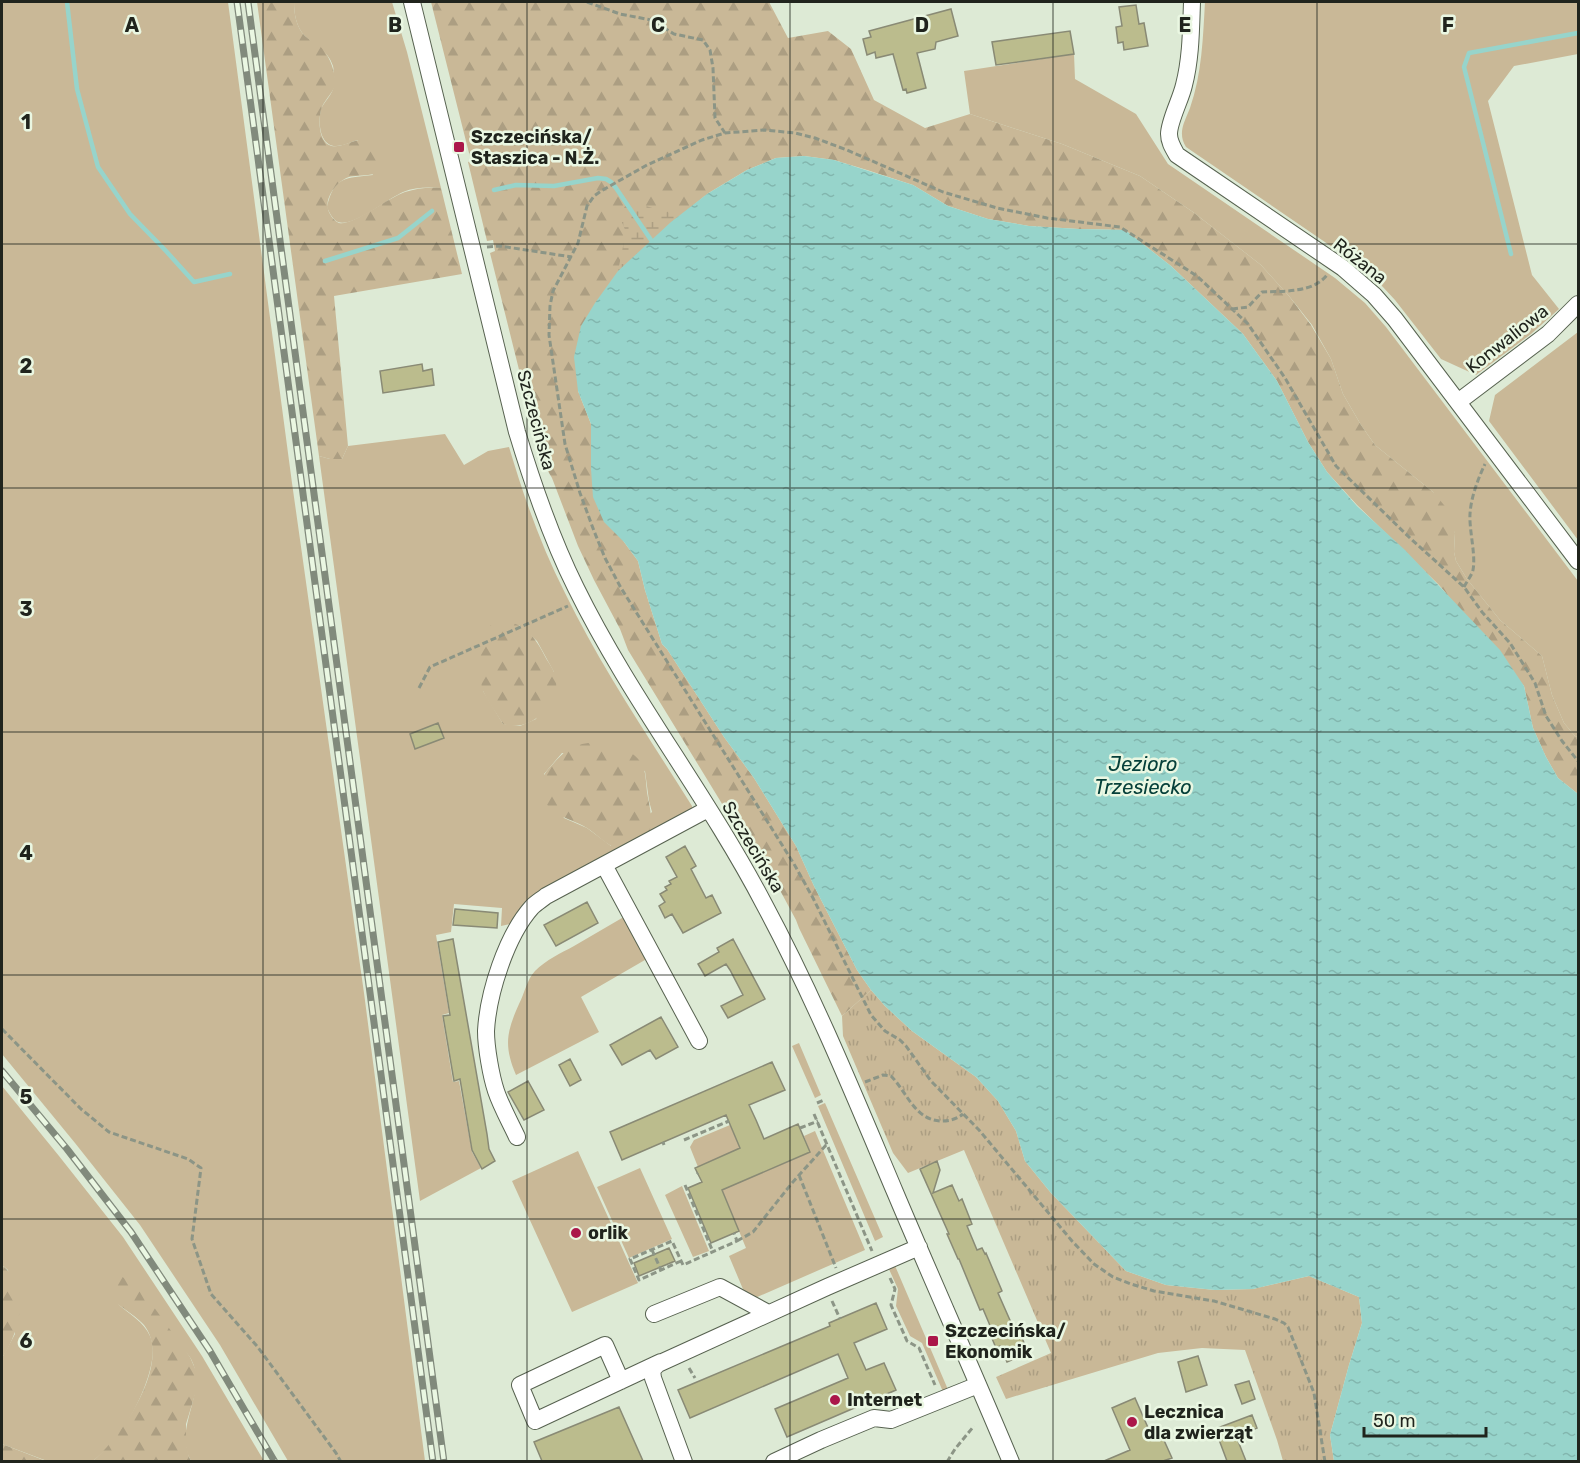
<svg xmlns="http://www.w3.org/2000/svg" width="1580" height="1463" font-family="Rubik,sans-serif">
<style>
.grass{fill:#c9b897;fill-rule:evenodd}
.forest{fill:url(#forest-firs)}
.wetland{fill:url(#wetland-marsh)}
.park{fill:url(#park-tufts)}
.water{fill:url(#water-ripples)}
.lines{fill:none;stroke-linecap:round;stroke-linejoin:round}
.stream{stroke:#97d4cb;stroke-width:4.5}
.building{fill:#bbbc8d;stroke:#898a75;stroke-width:1.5}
.minor-casing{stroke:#576250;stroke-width:18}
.path{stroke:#8c9586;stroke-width:3;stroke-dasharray:6 3;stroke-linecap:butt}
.minor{stroke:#fff;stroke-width:16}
.rail-casing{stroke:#818a7c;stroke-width:7}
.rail{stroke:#eaf7e2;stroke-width:4.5;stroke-dasharray:14;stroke-linecap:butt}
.grid{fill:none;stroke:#20241d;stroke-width:1.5;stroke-opacity:0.55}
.poi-dot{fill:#ab174a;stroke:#eaf7e2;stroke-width:2}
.labels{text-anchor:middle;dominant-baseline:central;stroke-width:5;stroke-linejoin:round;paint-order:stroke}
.poi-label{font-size:18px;font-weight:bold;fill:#20241d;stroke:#eaf7e2;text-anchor:start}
.street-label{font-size:18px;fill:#20241d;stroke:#eaf7e2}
.water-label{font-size:20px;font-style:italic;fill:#06403a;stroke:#eaf7e2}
.grid-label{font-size:20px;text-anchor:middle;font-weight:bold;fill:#20241d;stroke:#eaf7e2;stroke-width:5;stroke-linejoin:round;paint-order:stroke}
</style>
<defs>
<pattern id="forest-firs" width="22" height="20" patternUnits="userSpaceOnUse" patternTransform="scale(1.5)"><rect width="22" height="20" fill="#c9b897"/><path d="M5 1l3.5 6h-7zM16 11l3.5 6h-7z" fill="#ac9e82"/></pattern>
<pattern id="wetland-marsh" width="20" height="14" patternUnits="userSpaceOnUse" patternTransform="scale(1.5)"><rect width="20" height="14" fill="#c9b897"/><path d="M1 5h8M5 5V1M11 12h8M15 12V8" fill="none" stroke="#ac9e82"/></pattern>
<pattern id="park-tufts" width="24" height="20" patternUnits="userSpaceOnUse" patternTransform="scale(1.5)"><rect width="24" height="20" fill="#c9b897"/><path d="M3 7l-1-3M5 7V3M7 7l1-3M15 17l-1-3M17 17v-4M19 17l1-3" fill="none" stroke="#ac9e82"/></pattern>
<pattern id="water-ripples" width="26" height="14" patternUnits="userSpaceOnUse" patternTransform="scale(1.5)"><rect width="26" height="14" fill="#97d4cb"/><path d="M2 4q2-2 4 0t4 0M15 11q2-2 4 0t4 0" fill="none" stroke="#82b6ae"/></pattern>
</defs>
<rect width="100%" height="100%" fill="#ddead5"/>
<path class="grass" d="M2,2H228L292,483L364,993L425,1461H288L220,1345L140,1225L75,1143L2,1054Z
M294,2H392L407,52L441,188C428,187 415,187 403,192C389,198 352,228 338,222C333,220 329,212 327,207C334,176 346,178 373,175L358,140C351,142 343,146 336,146C319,146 318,121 321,109C324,102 331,96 333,89C335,84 334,71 333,66C328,50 315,46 305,36C296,27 294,13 294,2Z
M1205,2H1578V54L1514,66L1488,101L1532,275L1559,309L1531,334L1476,375L1441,359L1395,300L1382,286L1360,266L1186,147C1177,133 1185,121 1190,108C1202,74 1203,37 1205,2Z
M1074,54L1075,79L1136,114L1168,164L1335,278L1365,303L1386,327L1578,581V737L1575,736L1564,723L1552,695L1542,656L1500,620L1467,579L1456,561L1454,552L1455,533L1433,492L1375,445L1361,425L1343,394L1331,359L1312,325L1289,296L1261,265L1193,212L1140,176L1062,144L970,114L964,71Z
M1578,332V540L1489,421L1495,395Z
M445,434L464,465L488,451L509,447C524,497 541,546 565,593C601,667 648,736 692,806V824L514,923L501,926L502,908L454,904L451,932L436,935L449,1013L442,1015L453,1082L459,1081L472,1152L481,1168L420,1201L319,456L330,459H342L348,446ZM519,625L537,641L554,672L536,719L520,726L503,724L483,691ZM562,753L645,771L649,801L652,812L611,846L587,828L564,818L544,774Z
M634,911L657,953L581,997L599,1032L516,1075C504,1046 506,1033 519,1004C525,993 526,981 535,971C546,960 561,953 574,946C594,934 614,923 634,911Z
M799,1043L821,1095L815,1098L792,1046Z
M2,1086L59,1156L123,1237L202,1356L264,1461H191C172,1428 209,1392 191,1359C188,1352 177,1346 170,1342C153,1329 135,1316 118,1304C129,1314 144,1322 150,1336C161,1359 137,1408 124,1427C115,1440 105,1451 93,1461H47L2,1444V1358L15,1334L8,1270L2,1265Z
M825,1103L883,1237L875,1241L818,1106Z
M730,1125L740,1148L698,1167L690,1147L694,1140Z
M815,1131L865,1250L748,1301L729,1256L746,1248L722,1190L810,1152L804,1136Z
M578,1151L638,1283L572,1312L512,1181Z
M640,1168L672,1239L629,1258L597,1187Z
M682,1186L709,1251L693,1257L665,1195Z
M893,1261L949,1392L944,1394L922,1343L910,1336L896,1306L898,1289L888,1267Z"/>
<path class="forest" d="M257,2H294C294,13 296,27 305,36C309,40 315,42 320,46C328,54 334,67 335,79C337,90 326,97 322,107C318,117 318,139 329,145C342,152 363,128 381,147C383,150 385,156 386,160C388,179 359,174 349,177C337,181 325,197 328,209C329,214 334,221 339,223C353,226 389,197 405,192C417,188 428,187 441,188L462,274L334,296L348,446L342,459H330L319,456Z
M431,2H769L788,38L828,31L851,49L874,100L925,128L970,114L1062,144L1140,176L1193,212L1261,265L1289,296L1311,325L1331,359L1343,394L1361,425L1375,445L1433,492L1449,511L1455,533L1454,552L1456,561L1467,579L1500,620L1542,656L1552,695L1564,723L1575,736L1578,737V794L1558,778L1546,757L1533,728L1524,686L1439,585L1357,505L1327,472L1308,442L1277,381L1243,334L1171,266L1125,230L1079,229L1029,226L988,219L948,206L913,185L867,170L834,160L804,156L776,158L747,170L707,194L645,246L578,391L591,424V469L624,542L638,561L645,590L662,644L667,649L724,737L754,778L796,846L814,886L857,970L871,990L842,1016L799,928L796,920L768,868L746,843L628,650L620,629L594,580L578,546L552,478L542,461L540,451H537L536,447L538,446L490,253L495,251L493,240L487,241L468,162L471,161Z
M500,621C525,621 537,640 547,660C551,666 556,673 556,681C557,687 555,695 554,700C552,707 544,713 538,717C527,725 517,728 503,724C497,714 488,702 483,691C478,675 478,637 491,625C493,623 497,622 500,621Z
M588,743C608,745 636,746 644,769C646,776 646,784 647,792C650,810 653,815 649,833L618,849C606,845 598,835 587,828C569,817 547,817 542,792C539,780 545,772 553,764C563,752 572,745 588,743Z
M2,1265C31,1289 20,1331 2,1358Z
M121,1276L140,1288L190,1357L197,1373V1388L186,1424V1444L189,1457L191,1461H93C122,1436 173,1362 144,1325C132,1311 112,1306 108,1286L113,1277Z
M2,1444L46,1461H47H2Z"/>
<path class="wetland" d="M626,205L646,206L678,216L618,271L626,232L619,215Z"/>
<path class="park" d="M871,990L885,1006L912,1031L976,1077L998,1101L1016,1131L1025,1161L1051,1193L1126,1271L1166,1285L1215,1290L1253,1289L1309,1276L1359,1297L1362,1323L1349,1365L1330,1435L1334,1461H1283L1277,1440L1245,1350L1202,1348L1158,1353L1006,1399L996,1377L1051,1353L964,1150L908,1173L893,1153L843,1036L842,1016Z"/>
<path class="water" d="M804,156L834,160L913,185L948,206L988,219L1029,226L1079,229L1125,230L1171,266L1243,334L1277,381L1308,442L1327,472L1357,506L1405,550L1500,650L1524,686L1533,728L1546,757L1558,778L1578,794V1461H1334L1330,1435L1349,1365L1362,1323L1359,1297L1309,1276L1253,1289L1215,1290L1166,1285L1126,1271L1051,1193L1025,1161L1016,1131L998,1101L976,1077L912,1031L885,1006L871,990L857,970L814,886L796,846L754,778L724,737L667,649L662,644L645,590L638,561L624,542L604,522L593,497L591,469V424L578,391L574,357L581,326L595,303L618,271L671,222L707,194L747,170L776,158Z"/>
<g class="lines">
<path class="stream" d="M67,2L77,89L98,167L130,214L166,251L194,282L230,274
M494,190L516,185L554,186L598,178L606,179L611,182L616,188L651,240
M1511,254L1464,67L1469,53L1578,33
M325,261L398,238L432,211"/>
</g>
<path class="building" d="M1136,5L1139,24L1144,23L1148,46L1124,50L1123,42L1118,43L1116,27L1122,26L1119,7Z
M951,9L958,36L936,42L935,49L917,53L926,88L907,93L906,89L903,90L893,54L876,58L875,52L867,55L863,39L871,37L869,31Z
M1070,31L1074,54L996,65L992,42Z
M422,364L423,371L432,369L434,385L383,393L380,371Z
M438,723L444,738L415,749L410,734Z
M685,846L696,866L691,869L706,898L712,895L721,913L683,933L672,914L665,918L659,906L665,902L660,894L667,890L665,887L671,884L669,881L677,877L666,857Z
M587,902L598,923L556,946L544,925Z
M455,909L498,913L497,928L453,925Z
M453,939L487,1134L489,1149L495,1161L482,1169L472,1150L460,1079L454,1081L443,1016L450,1015L438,942Z
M733,939L765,999L728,1018L721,1006L743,995L730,970L726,964L705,976L698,964L719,952L717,948Z
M661,1017L678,1047L656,1059L650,1050L622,1065L610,1045Z
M570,1059L581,1080L570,1086L559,1065Z
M772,1062L785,1090L749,1105L756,1120L764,1139L798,1124L810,1152L722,1190L739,1231L711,1243L688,1188L702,1182L695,1168L740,1148L726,1115L622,1160L610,1132Z
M528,1081L544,1110L524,1120L508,1092Z
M937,1161L940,1170L933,1193L952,1185L959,1201L962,1199L972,1224L967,1226L977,1250L982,1248L985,1254L986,1253L1002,1291L998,1293L1013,1327L1017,1325L1028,1353L1007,1362L1000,1346L996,1348L991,1336L994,1335L983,1309L980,1310L959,1259H958L947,1234H949L920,1169Z
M669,1248L675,1261L639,1276L634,1263Z
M876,1303L887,1329L854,1343L866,1370L884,1363L896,1390L787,1437L775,1409L848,1378L838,1354L690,1418L678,1390L830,1326L829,1323Z
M1198,1356L1207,1385L1186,1392L1178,1362Z
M1249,1381L1255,1399L1242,1404L1235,1385Z
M1135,1398L1153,1439L1162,1436L1172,1458L1163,1461H1104L1130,1450L1112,1408Z
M619,1407L643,1461H542L534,1442Z
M1252,1415L1257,1428L1236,1436L1246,1461H1227L1215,1429Z"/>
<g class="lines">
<defs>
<path id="minor" d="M412,2L517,432C533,485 551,538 576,588C630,698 707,795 764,904C814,997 854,1095 895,1192C933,1282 973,1371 1011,1462
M1192,2C1191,29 1191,58 1184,85C1181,99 1169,121 1169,134C1169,142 1173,148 1177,155L1343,268L1374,295L1395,319L1578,561
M1458,402L1548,334L1578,304
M604,865L699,1041
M517,1137C510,1122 501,1106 496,1091C491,1076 486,1047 486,1031C488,994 506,936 532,907C536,903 541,900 546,896L708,809
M654,1314L720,1287L768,1313
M621,1381L605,1345L520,1385L535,1421L661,1362
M684,1462L653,1378L652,1370L658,1364L827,1287L919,1247
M774,1462L821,1440L874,1418L891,1420L978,1385"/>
</defs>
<use href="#minor" class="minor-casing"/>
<path class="path" d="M587,2L620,14L651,20L674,34L703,40L710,50L713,68L715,118L725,133
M487,247L500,246L572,257
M1232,309L1248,307L1262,292C1283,291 1313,293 1327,275
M1464,587C1467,581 1472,575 1473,570C1476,555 1469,530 1470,514C1471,497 1478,479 1485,464
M419,688L430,667L568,606
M2,1029L81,1109L109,1132L188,1159L201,1168L192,1239L211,1294L257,1346L336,1453L341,1462
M865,1082L883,1075L891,1076C907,1092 915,1121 942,1121C950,1121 957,1119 963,1114
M817,1103L824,1100
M814,1114L872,1251
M800,1128L818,1121
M684,1140L729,1121
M663,1142L664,1145
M697,1174L698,1173
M799,1175L836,1268
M685,1185L713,1252
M737,1241L753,1232L792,1183L827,1144
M652,1250L661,1270
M681,1261L639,1280L630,1259L672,1241L683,1265L737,1241L734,1233
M890,1278L895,1289L891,1305L907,1341L919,1348L935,1385
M832,1301L840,1319
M689,1368L695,1378
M947,1462L955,1449L974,1426
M1325,1462L1314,1393L1288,1327L1284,1323L1275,1319L1214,1301L1154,1291L1131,1284L1113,1277L1094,1264L1072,1241L979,1130L931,1081L906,1046L900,1040L885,1031L871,1015L813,898L794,864L621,588L605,558L594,531L580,493L565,444L549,335L550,306L553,291L578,243L587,206L594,196L601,191L647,165L702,140L725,133L765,130L795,133L815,138L847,150L943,192L997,208L1047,218L1120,227L1197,276L1248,324L1285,378L1336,466L1410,538L1464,587L1482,612L1510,643L1535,683L1546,716L1562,741L1578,761"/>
<use href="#minor" class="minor"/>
<defs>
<path id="rail" d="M237,2L433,1462
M248,2L444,1462
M2,1071L67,1149L131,1232L210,1351L275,1462"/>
</defs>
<use href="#rail" class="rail-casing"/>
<use href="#rail" class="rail"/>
</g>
<path class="grid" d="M263,2V1462M527,2V1462M790,2V1462M1053,2V1462M1317,2V1462M2,244H1578M2,488H1578M2,732H1578M2,975H1578M2,1219H1578"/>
<g class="poi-dot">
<rect x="453" y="141" width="12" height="12" rx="3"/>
<circle cx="576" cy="1233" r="6"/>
<rect x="927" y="1335" width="12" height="12" rx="3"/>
<circle cx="835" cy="1400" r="6"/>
<circle cx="1132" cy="1422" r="6"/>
</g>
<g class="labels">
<g class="poi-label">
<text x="471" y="137">Szczecińska/<tspan x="471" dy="21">Staszica - N.Ż.</tspan></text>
<text x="588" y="1233">orlik</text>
<text x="945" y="1331">Szczecińska/<tspan x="945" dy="21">Ekonomik</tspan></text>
<text x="847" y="1400">Internet</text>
<text x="1144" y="1412">Lecznica<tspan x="1144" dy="21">dla zwierząt</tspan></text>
</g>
<g class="street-label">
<text transform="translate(1360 261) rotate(38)">Różana</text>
<text transform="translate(1507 339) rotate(-38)">Konwaliowa</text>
<text transform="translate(536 420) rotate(75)">Szczecińska</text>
<text transform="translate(753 847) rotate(59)">Szczecińska</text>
</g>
<g class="water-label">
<text x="1143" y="764">Jezioro<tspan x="1143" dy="23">Trzesiecko</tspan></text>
</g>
</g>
<g class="grid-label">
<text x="132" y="32">A</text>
<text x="395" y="32">B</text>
<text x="658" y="32">C</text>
<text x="922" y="32">D</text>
<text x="1185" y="32">E</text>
<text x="1448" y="32">F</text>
<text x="26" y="129">1</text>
<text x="26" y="373">2</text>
<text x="26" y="616">3</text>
<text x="26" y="860">4</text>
<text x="26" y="1104">5</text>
<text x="26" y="1348">6</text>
</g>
<rect width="1580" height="1463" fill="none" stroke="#20241d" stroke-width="6"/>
<path d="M1364 1427v9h122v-9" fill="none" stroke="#20241d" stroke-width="3"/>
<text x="1373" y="1427" font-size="18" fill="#20241d" stroke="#eaf7e2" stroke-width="4.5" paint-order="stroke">50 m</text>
</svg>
